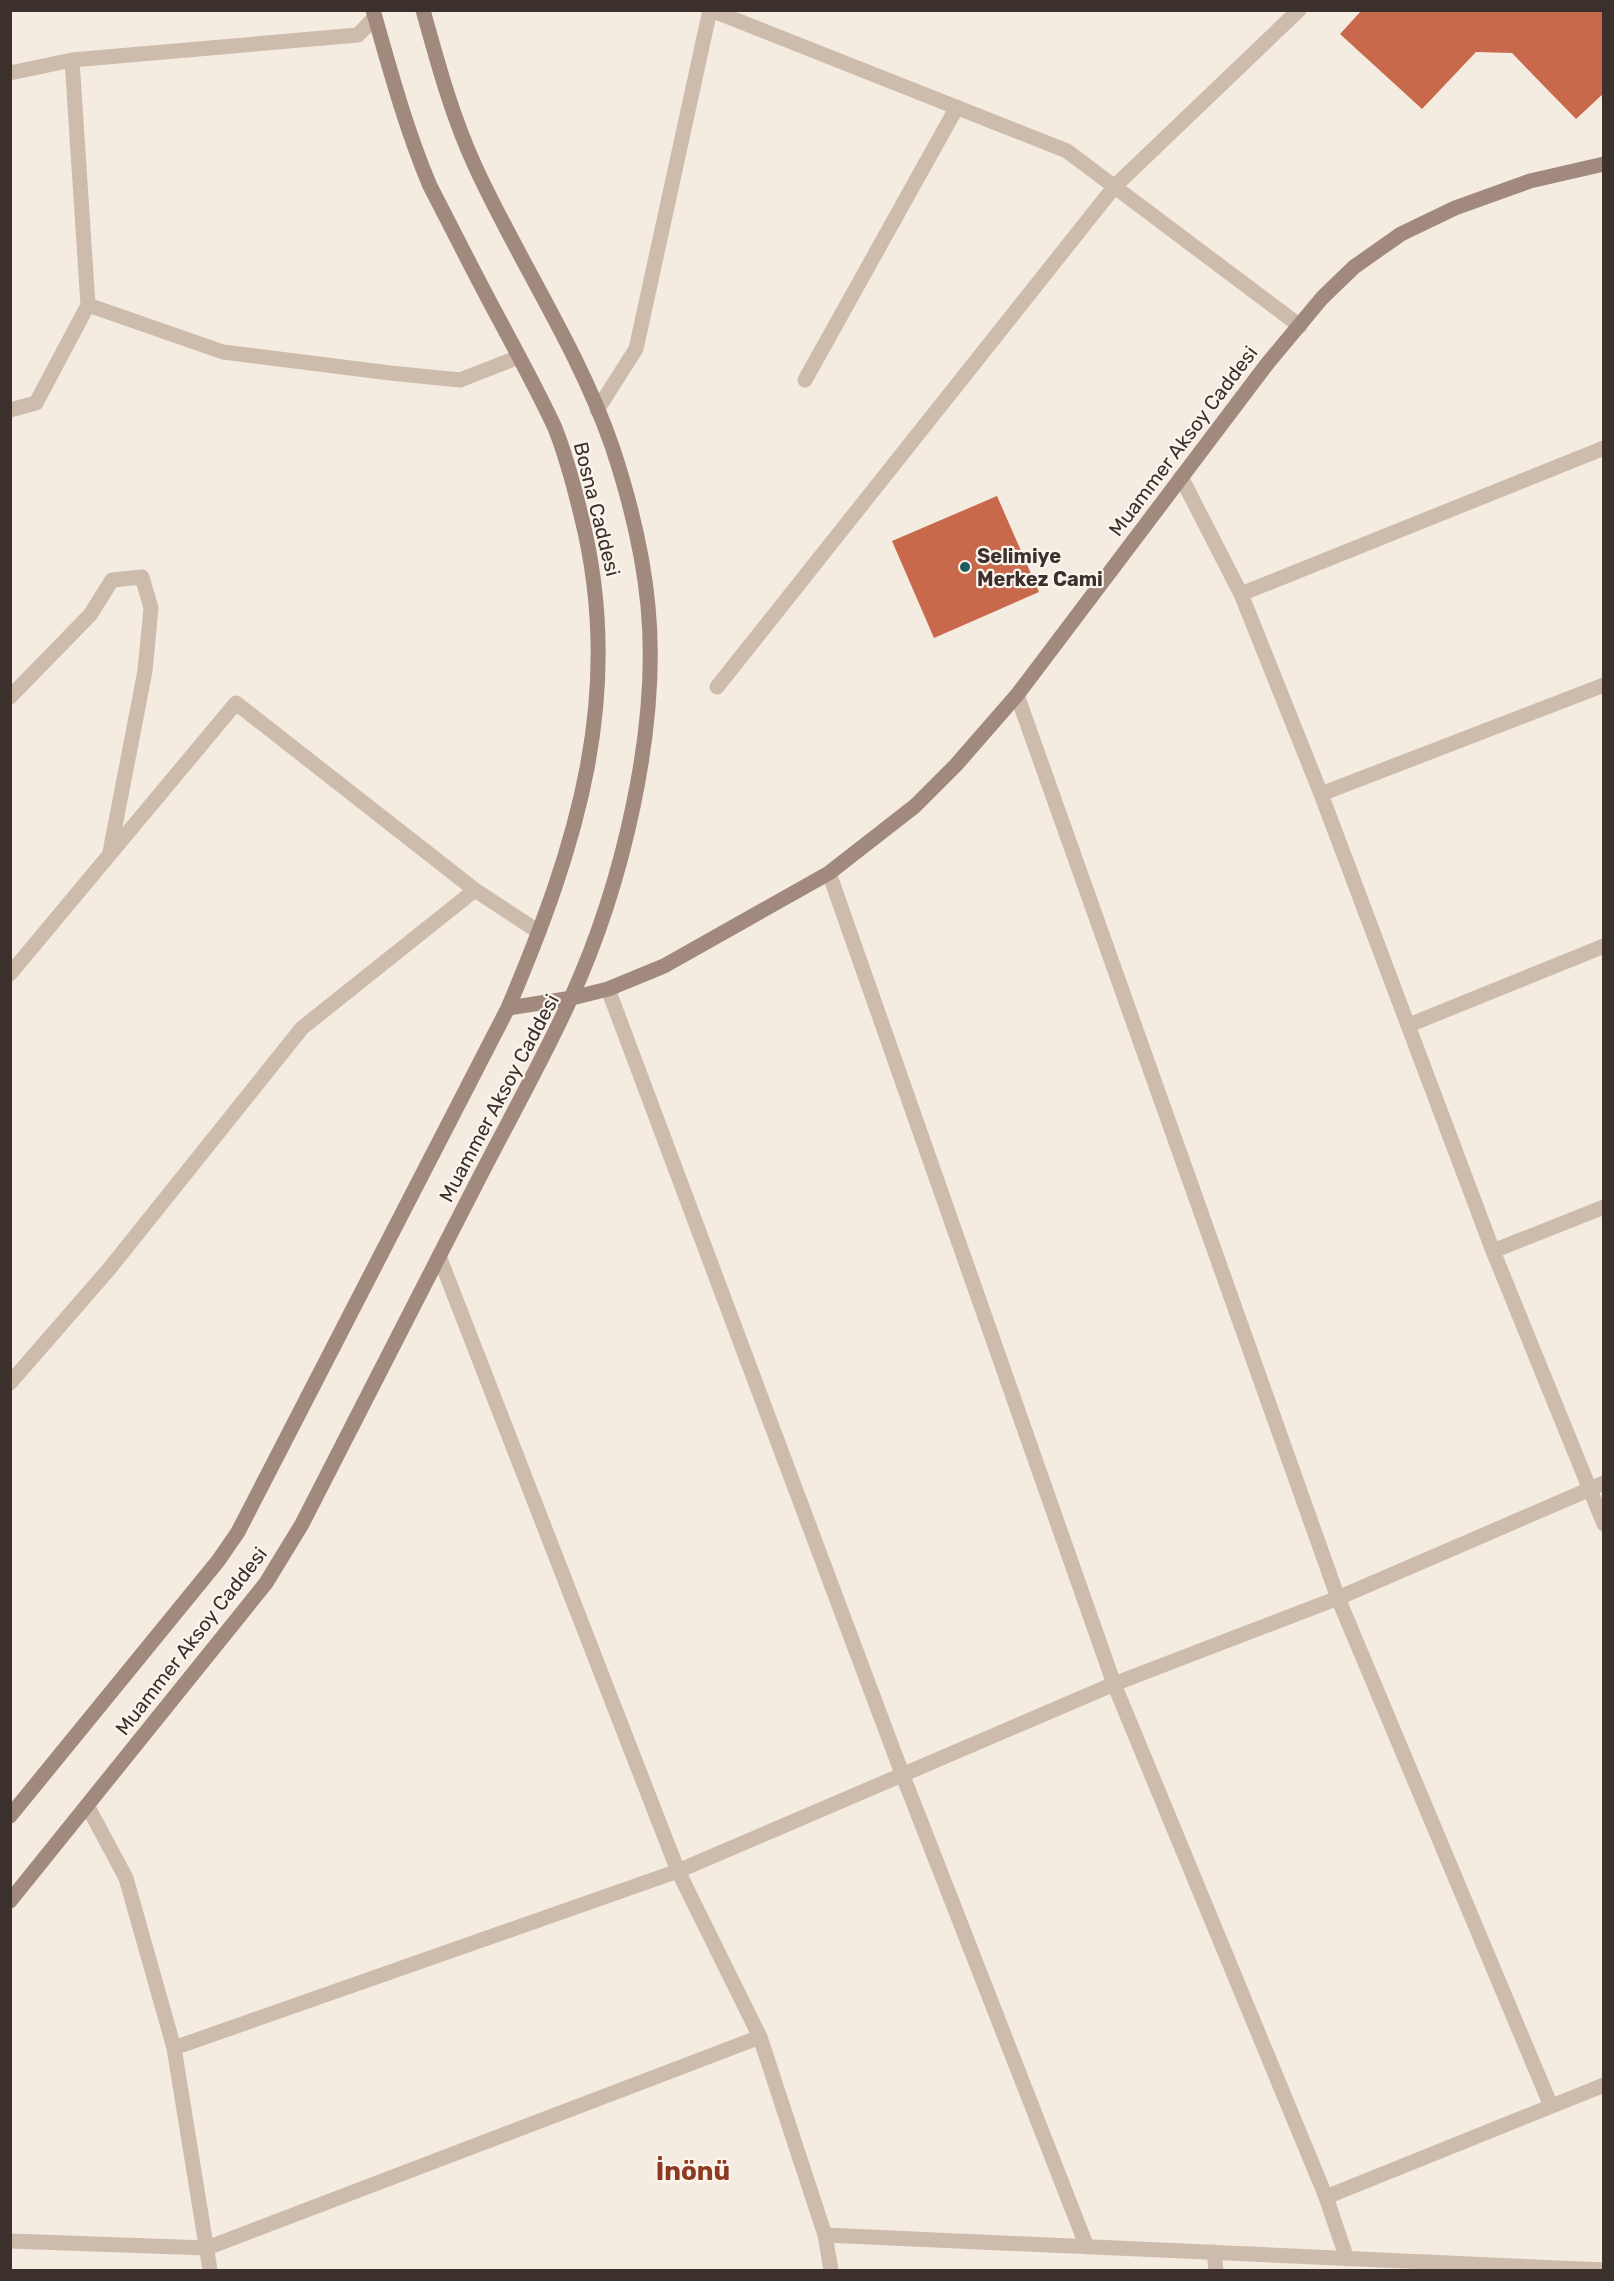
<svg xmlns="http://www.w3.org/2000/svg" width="1614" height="2281" font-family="Rubik,sans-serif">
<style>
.building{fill:#c8694b}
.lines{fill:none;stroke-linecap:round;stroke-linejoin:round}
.street{stroke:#cdbbac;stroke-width:15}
.secondary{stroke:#a18a7d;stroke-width:15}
.poi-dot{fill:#1f5a5e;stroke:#fbf5ee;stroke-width:2}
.labels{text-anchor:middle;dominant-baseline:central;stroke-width:4.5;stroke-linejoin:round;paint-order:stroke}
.street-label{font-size:20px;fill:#3b302b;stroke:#fbf5ee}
.poi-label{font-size:20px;font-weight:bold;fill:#3b302b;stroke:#fbf5ee;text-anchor:start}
.district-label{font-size:26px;font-weight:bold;fill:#8c3b22;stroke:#fbf5ee}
</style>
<rect width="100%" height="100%" fill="#f4ebe1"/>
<path class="building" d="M1362,10H1604V93L1576,119L1512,53L1476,52L1422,109L1340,34Z
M997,496L1039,592L934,638L892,541Z"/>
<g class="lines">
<path class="street" d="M711,10L1067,151L1300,326
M10,73L72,60L358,35L375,17
M88,305L223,352L390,373L460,380L519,357
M805,380L957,107
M10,410L36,403L88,305L72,60
M597,410L636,349L710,10
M1181,477L1241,594L1321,794L1493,1251L1604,1524
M1241,594L1604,448
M717,687L1115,186L1299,10
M1017,695L1338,1598L1551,2106
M10,697L90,615L112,580L142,577L151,608L145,671L110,852
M1321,794L1604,685
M829,873L1114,1684L1326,2197L1347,2259
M10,974L236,703L475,890L539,932
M608,989L903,1776L1087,2247
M1409,1025L1604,946
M1493,1251L1604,1207
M439,1256L678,1871L760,2037L825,2235L831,2270
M10,1383L110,1268L302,1028L475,890
M88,1807L126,1878L174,2048L210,2270
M174,2048L678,1871L1114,1684L1338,1598L1604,1483
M1326,2197L1604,2085
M825,2235L1604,2270
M10,2241L207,2248L760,2037
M1214,2252L1216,2270"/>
<path class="secondary" d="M373,10C390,70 406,129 430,186C453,230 475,275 499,319C518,355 538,391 555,428C566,456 574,486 581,515C626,693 577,845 508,1008
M10,1816L218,1561L238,1532L508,1008L572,998L608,989L664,966L829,873L915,806L956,765L1017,695L1267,364L1322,298L1354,267L1401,234L1455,208L1530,181L1604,164
M10,1901L266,1583L302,1524C359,1412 417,1300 474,1188C506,1125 542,1062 571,998C622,886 660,729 648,606C643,553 629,497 612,446C578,348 518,260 475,166C452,116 438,64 423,10"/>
</g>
<circle class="poi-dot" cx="965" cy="567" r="6"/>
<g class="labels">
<g class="street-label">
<text transform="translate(1183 441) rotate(-53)">Muammer Aksoy Caddesi</text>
<text transform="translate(597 509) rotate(76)">Bosna Caddesi</text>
<text transform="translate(499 1098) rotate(-62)">Muammer Aksoy Caddesi</text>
<text transform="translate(191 1641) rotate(-52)">Muammer Aksoy Caddesi</text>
</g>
<g class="poi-label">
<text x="977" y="556">Selimiye<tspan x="977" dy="23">Merkez Cami</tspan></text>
</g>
<g class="district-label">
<text x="693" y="2171">İnönü</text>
</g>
</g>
<rect width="1614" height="2281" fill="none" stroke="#3b302b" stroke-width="24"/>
</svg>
